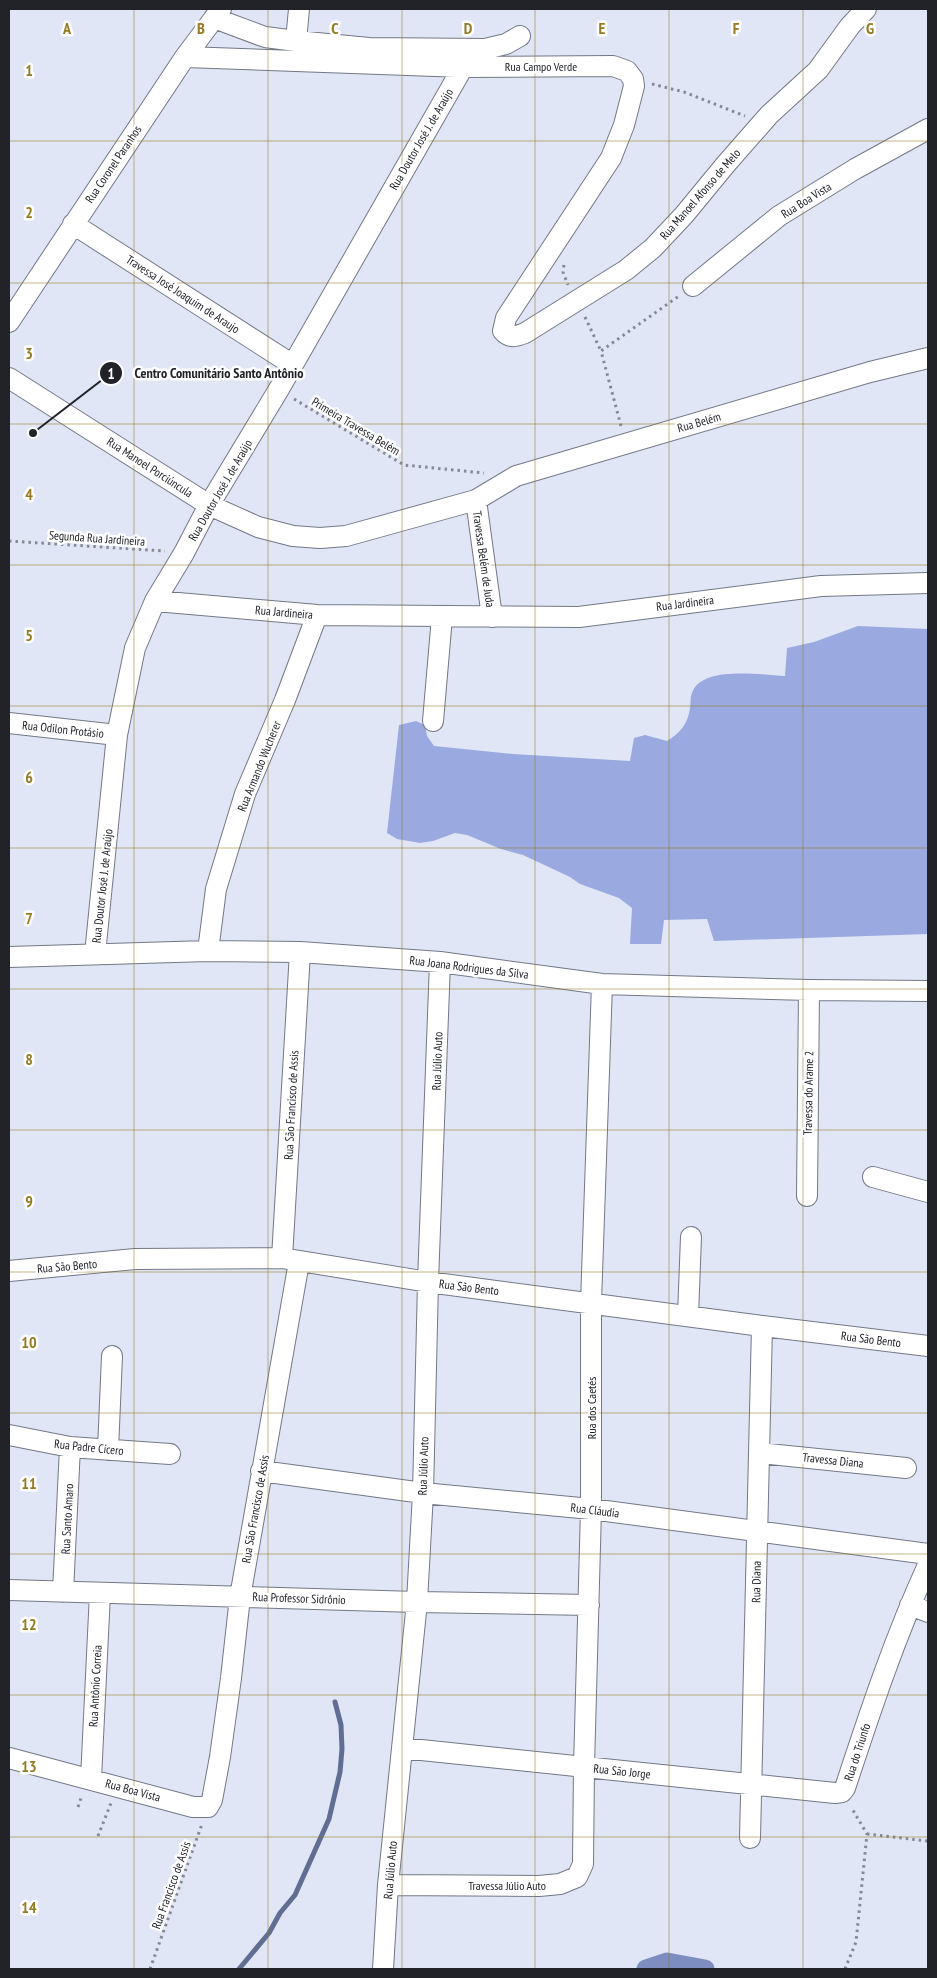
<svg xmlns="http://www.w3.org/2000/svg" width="937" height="1978" font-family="'PT Sans Narrow',sans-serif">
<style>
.forest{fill:#9aaae0}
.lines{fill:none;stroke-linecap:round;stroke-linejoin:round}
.stream{stroke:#616d93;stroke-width:5}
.canal{stroke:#7d8dc0;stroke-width:19}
.minor-casing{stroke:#737887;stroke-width:22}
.path{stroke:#858994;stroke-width:3;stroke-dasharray:2.5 4;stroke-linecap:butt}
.minor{stroke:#fff;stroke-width:20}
.grid{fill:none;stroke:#957a21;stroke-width:1;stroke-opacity:0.55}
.labels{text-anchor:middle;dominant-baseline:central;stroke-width:5;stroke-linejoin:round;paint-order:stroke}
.street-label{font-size:12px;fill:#212329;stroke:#fff}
.grid-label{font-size:16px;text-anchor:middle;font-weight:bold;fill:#957a21;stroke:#fff;stroke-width:5;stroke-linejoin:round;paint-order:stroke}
.leader{fill:none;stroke:#212329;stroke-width:2}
.callout-dot{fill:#212329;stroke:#fff;stroke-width:2}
.mark-label{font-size:15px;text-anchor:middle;font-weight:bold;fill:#fff}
.callout-label{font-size:14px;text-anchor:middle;font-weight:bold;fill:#212329;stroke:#fff;stroke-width:5;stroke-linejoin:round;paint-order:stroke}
</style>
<rect width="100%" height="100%" fill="#e0e6f6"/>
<path class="forest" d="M858,626L928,629V934L714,941L707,919L664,920L661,944H630L632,908L619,898L580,884L570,877L523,855L501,849L467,835L455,833L433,841L420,843L397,839L387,833L399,725L416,721L425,725L427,736L434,746L513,754L630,761L634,738L645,735L667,741C680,733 688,724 690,708C691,703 690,697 692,693C701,665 762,675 785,676L787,648L814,642Z"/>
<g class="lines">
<path class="stream" d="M239,1969L269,1933L280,1913L295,1895L329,1819L340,1772L342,1749L341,1725L335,1702"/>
<path class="canal" d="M646,1969L667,1962L705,1969"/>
<defs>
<path id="minor" d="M214,18L265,37L296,41L369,48L485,49L506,44L520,36
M296,41L299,9
M185,57L463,67L613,66L627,71L633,79L634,86L624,125L611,158L506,318L503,331C510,339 517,336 525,333L626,270L653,248L684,215L726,164L769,115L818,70L850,26L866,9
M73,224L293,365
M693,286L779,216L855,169L928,129
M9,322L185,57L221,9
M9,378L209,505L258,527L293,536L320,538L346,536L476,500L516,476L870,372L928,358
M476,500L492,617
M155,601L317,615L579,617L821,586L928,583
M433,721L442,617
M9,723L117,735
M208,951L216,889L245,794L285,700L317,615
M95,954L117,735L135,648L155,601L184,553L209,505L279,389L463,67
M9,957L208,951L300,952L440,962L602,984L809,990L928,991
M873,1177L928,1192
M807,1196L809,990
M282,1258L300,952
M9,1271L135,1259L282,1258L428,1282L762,1326L928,1346
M688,1316L691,1237
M9,1435L70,1447L170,1454
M108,1450L112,1356
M760,1453L906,1468
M261,1471L423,1493L591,1509L928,1554
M9,1590L417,1602L589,1605
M63,1592L70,1447
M910,1605L928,1612
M402,1748L835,1793L842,1792L845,1788C870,1712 895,1637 928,1565
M9,1758L193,1807H208L212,1800L220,1757L231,1678L240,1597L299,1262
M91,1779L100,1593
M750,1838L762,1326
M388,1885L539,1886L560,1884L577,1877L583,1864L584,1767L591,1509V1303L602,984
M383,1969L388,1885L417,1602L423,1493L428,1282L440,962"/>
</defs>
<use href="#minor" class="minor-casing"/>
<path class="path" d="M652,84L684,92L745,116
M564,265L563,272L568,285
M585,317L601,351
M294,399L404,465L484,473
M621,426L601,351L679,296
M9,541L165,551
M78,1807L82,1795
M867,1834L928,1841
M98,1836L111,1803
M150,1969L202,1824
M845,1969L856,1942L867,1834L851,1807"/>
<use href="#minor" class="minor"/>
</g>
<path class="grid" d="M134,9V1969M268,9V1969M402,9V1969M535,9V1969M669,9V1969M803,9V1969M9,141H928M9,283H928M9,424H928M9,565H928M9,706H928M9,848H928M9,989H928M9,1130H928M9,1272H928M9,1413H928M9,1554H928M9,1695H928M9,1837H928"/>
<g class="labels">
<g class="street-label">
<text x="541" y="66">Rua Campo Verde</text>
<text transform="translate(421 139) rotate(-60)">Rua Doutor José J. de Araújo</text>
<text transform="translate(113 164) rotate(-56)">Rua Coronel Paranhos</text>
<text transform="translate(700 194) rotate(-49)">Rua Manoel Afonso de Melo</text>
<text transform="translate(806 200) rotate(-32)">Rua Boa Vista</text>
<text transform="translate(183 294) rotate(33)">Travessa José Joaquim de Araujo</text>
<text transform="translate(699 422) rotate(-16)">Rua Belém</text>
<text transform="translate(356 426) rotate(31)">Primeira Travessa Belém</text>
<text transform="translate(150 467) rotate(33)">Rua Manoel Porciúncula</text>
<text transform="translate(220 490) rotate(-60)">Rua Doutor José J. de Araújo</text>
<text transform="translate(97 538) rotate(4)">Segunda Rua Jardineira</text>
<text transform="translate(484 559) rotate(82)">Travessa Belém de Juda</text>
<text transform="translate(685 603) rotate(-7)">Rua Jardineira</text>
<text transform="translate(284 612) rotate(5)">Rua Jardineira</text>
<text transform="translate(63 729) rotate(6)">Rua Odilon Protásio</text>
<text transform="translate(259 766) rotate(-68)">Rua Armando Wucherer</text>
<text transform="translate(102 886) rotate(-84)">Rua Doutor José J. de Araújo</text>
<text transform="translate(469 967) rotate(7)">Rua Joana Rodrigues da Silva</text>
<text transform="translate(437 1061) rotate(-88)">Rua Júlio Auto</text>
<text transform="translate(808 1093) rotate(-89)">Travessa do Arame 2</text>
<text transform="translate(291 1105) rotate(-87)">Rua São Francisco de Assis</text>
<text transform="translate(67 1266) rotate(-5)">Rua São Bento</text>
<text transform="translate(469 1287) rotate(7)">Rua São Bento</text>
<text transform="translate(871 1339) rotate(7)">Rua São Bento</text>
<text transform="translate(591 1408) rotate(-90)">Rua dos Caetés</text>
<text transform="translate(89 1447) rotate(6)">Rua Padre Cícero</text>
<text transform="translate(833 1460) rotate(6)">Travessa Diana</text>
<text transform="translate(423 1466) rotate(-88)">Rua Júlio Auto</text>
<text transform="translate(255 1509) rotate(-80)">Rua São Francisco de Assis</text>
<text transform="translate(595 1510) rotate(7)">Rua Cláudia</text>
<text transform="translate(67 1519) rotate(-87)">Rua Santo Amaro</text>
<text transform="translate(756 1582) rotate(-89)">Rua Diana</text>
<text transform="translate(299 1598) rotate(2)">Rua Professor Sidrônio</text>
<text transform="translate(95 1686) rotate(-87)">Rua Antônio Correia</text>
<text transform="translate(857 1752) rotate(-72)">Rua do Triunfo</text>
<text transform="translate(622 1771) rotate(6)">Rua São Jorge</text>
<text transform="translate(133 1790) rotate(15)">Rua Boa Vista</text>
<text transform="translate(390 1870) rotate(-85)">Rua Júlio Auto</text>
<text transform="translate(171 1885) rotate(-70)">Rua Francisco de Assis</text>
<text x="507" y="1885">Travessa Júlio Auto</text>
</g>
</g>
<g class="grid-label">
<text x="67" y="34">A</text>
<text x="201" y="34">B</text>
<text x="335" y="34">C</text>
<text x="468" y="34">D</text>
<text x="602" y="34">E</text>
<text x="736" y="34">F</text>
<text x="870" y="34">G</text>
<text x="29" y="76">1</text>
<text x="29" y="218">2</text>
<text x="29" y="359">3</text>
<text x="29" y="500">4</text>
<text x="29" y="641">5</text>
<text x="29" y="783">6</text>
<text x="29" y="924">7</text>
<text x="29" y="1065">8</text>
<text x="29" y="1207">9</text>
<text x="29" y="1348">10</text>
<text x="29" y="1489">11</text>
<text x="29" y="1630">12</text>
<text x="29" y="1772">13</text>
<text x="29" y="1913">14</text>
</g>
<path class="leader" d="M33 433L111 373"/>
<g class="callout-dot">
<circle cx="33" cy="433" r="5"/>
<circle cx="111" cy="373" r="12"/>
</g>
<g class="mark-label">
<text x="111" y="379">1</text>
</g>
<g class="callout-label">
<text x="219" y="378">Centro Comunitário Santo Antônio</text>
</g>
<rect width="937" height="1978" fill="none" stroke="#212329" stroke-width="20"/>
</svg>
